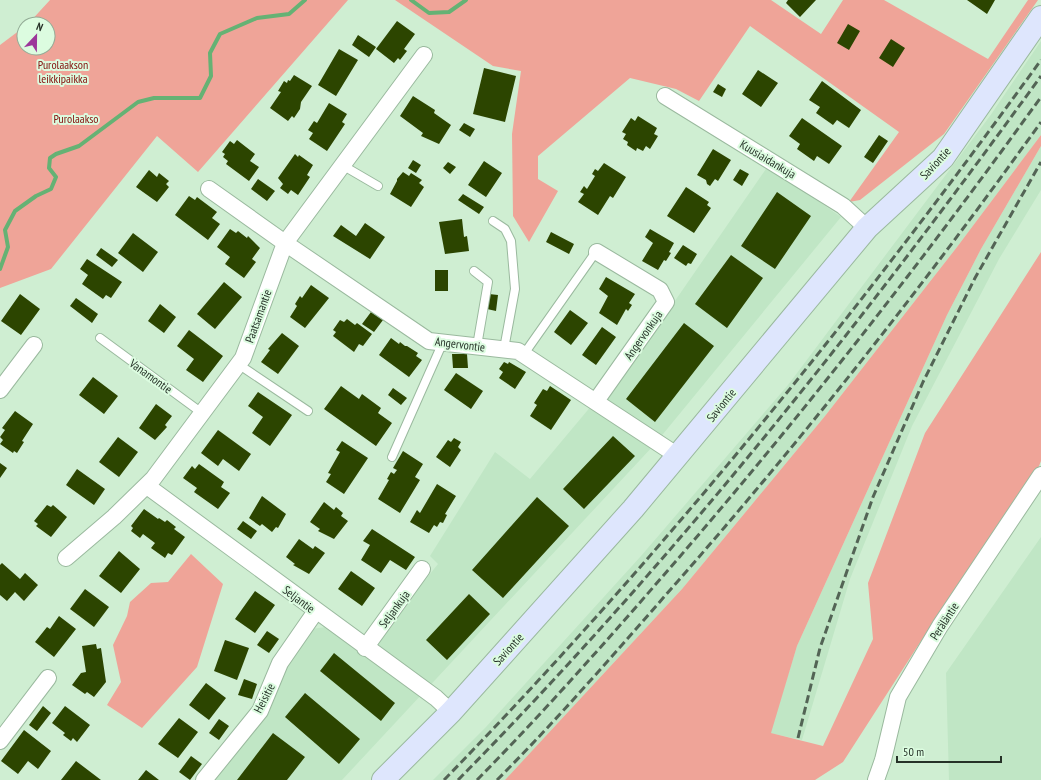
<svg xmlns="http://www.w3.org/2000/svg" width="1041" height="780" font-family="'PT Sans Narrow',sans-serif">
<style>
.built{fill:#c0e6c5}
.green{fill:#efa498}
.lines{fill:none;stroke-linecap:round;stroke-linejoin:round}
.stream{stroke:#65b274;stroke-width:4}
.building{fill:#2c4500}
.lane-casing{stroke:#9ab99e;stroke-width:10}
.street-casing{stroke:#9ab99e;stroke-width:18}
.secondary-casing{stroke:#9ab99e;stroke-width:24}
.lane{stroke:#fff;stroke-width:8}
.street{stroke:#fff;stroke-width:16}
.secondary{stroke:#dee6fd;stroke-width:22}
.rail{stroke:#536455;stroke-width:3;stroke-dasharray:8 4;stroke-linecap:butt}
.labels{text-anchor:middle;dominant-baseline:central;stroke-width:4;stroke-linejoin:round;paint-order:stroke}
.park-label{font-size:12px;fill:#820d0a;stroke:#dcfce0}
.street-label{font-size:12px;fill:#263228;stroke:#dcfce0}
</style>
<rect width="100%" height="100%" fill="#cfeed2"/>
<path class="built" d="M1041,41V135L957,247L825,416L682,589L505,780H433L486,727L641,556L788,385L990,116Z
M1041,146V190L999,259L912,426L850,579L802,740L770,733L797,646L947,315L981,249Z
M768,166L841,217L654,445L342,780H213L311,629L326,627L365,655L438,564L430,556L495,452L530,479L592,405L608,398Z
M1041,537V780H949L946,673Z"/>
<path class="green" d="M50,0H305L304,2L306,0H348L198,172L157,136L51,269L0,288V45L24,27V48H48V24H28Z
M395,0H771L821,34L843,0H884L988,59L1028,0H1038L944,134L860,200L849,202L899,132L750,26L699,101L676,89L630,78L538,156V179L558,191L529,242L513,216L512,134L521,71L493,66Z
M1041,135V146L981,249L947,315L797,646L771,733L823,746L873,639L868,583L925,433L1041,252V461L1037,471L919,644L843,762L815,780H505L682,589L825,416L957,247Z
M191,554L223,584L197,667L142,728L107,705L121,682L113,645L127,616L130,602L151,583L168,582Z"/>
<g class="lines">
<path class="stream" d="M411,0L429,13L449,12L466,0
M0,269L8,247L5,230L15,211L36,196L51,189L56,177L49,168L50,158L56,154L79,146L138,102L154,98H200L211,76L210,53L220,34L257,18L289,14L305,0"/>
</g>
<path class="building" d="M788,0H816L800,17L786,3Z
M967,0H995L987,14Z
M397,21L415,34L404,49L407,51L400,60L398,58L394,63L376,49Z
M848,24L860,31L849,50L837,43Z
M358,35L376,47L369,57L352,45Z
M891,39L905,48L893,67L879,58Z
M339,49L358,60L336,96L318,85Z
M484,68L516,76L505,122L473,114Z
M758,70L778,83L761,107L742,94Z
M294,75L312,86L301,102L300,109L294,118L292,116L288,121L270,108L281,92L278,91L284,81L287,83L288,80L290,81Z
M822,81L861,110L849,128L837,120L833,125L816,113L820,107L809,100Z
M718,84L726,89L722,97L713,92Z
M413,96L435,110L434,113L451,125L439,144L421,136L423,133L400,116Z
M329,103L347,114L342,122L345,124L327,151L309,139L313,133L308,130L314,121L317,123Z
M638,116L657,128L654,134L658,136L650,149L646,146L643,151L637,148L636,151L627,145L628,142L623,139L626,134L622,132L631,118L635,121Z
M802,118L842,146L829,164L817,156L814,161L797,149L800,144L789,136Z
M464,123L475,129L470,137L459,130Z
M879,135L888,141L873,163L864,157Z
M237,140L255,154L250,161L259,167L249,181L226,164L228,161L223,157L225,154L222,152L230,141L234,144Z
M713,149L731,160L718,181L715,179L710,186L707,184L706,180L697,175Z
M295,154L298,157L299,155L313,165L307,175L310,177L298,195L291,190L288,194L280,188L283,184L278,178Z
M413,160L421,165L416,173L408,168Z
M484,161L502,173L486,197L468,185Z
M448,162L456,167L450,174L443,168Z
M604,163L626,177L613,198L610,196L598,215L578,202L584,194L580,192L584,186L587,189L595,176L592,174L595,169L598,171Z
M740,169L749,174L742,186L733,180Z
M149,170L157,177L159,173L169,181L166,184L169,187L157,202L136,187Z
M403,172L409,176L411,173L422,180L419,183L424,187L411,207L390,194L397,181V179Z
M258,179L275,191L267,201L251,189Z
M686,187L709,202L707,205L711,208L694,233L667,216Z
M777,192L811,216L775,269L741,246Z
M463,194L484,207L479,214L458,200Z
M189,196L195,200L197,197L217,212L212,218L220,224L208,240L175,215Z
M462,219L464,237L467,236L469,251L445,254L439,222Z
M365,223L385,237L370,259L333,236L341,225L356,236Z
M230,229L236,233L238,231L247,238L248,236L260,248L252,259L256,262L244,278L225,264L230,257L217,247Z
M650,229L674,243L669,252L671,253L666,261L664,260L658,270L642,261L653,243L645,237Z
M551,232L574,244L569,254L546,242Z
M133,233L158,252L143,272L118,253Z
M683,245L697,254L691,264L688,263L686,266L674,258Z
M101,248L118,260L112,267L96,255Z
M731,255L763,278L727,328L695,304Z
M87,259L122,282L111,298L106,295L103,299L82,284L88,275L80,269Z
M435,270H448V291H435Z
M606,277L635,294L629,303L632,305L628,311L626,309L617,325L599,313L608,296L599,289Z
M224,282L242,297L215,329L197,314Z
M311,285L329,298L305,328L290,317L297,306L295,304L300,296L302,298Z
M20,294L40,309L21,335L1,321Z
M489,294L498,295L496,311L487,309Z
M76,298L98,314L92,323L70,306Z
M160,304L176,317L164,333L148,321Z
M570,310L588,323L571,345L554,332Z
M371,312L383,320L374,332L362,324Z
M347,319L355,325L357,323L372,334L363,346L359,344L354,352L333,336L336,332L333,330L340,320L344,322Z
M684,323L714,346L655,422L626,399Z
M602,327L616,337L596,365L582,355Z
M189,330L223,356L203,382L186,370L194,359L177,346Z
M282,333L299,346L278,374L261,362L270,350L268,349Z
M391,338L399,344L400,342L405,346H407L418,353L416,356L422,360L409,377L379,355Z
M452,354H467L468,368H453Z
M504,362L508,364L509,362L526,372L515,389L499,378L503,372L499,369Z
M456,373L483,391L471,409L444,390Z
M93,377L118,396L104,414L79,395Z
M341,386L359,399L362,394L381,408L378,413L392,423L376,446L324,409Z
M550,386L571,400L551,430L530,416L537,405L534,403L543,389L547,391Z
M393,388L407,398L401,405L388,395Z
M258,392L292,415L270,446L252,433L263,417L248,406Z
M156,404L172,416L165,425L167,427L155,440L139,428Z
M15,411L33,424L22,441L24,442L17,453L14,451L13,453L0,444L3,440L0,437L5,430L2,428Z
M218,430L251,454L239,471L223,459L218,466L201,453Z
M613,436L635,456L584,509L563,489Z
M118,437L138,452L119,477L99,462Z
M454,438L461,442L458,447L461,450L450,467L436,457L448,440L451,442Z
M342,441L368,458L344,494L326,482L331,474L328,473L340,452L336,450Z
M403,451L423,464L415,477L420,480L400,513L378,499L389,480L387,479L391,472L394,474L397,470L393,468Z
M0,463L7,468L0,478Z
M199,464L224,482L221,487L230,493L218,509L194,492L197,488L183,478L192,466L195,469Z
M77,469L105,489L94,505L66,485Z
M437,484L456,496L445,514L447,515L443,523L440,522L437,527L434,525L429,533L410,522L417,510L420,513Z
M262,496L286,514L278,528L276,527L272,532L262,524L260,526L249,518Z
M537,497L569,526L503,598L472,570Z
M324,502L334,510L336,507L343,513L341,516L348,521L334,539L318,531L320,529L310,522Z
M47,505L51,507L53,505L67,517L51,537L36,526L38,524L34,521Z
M144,509L158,519L159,518L165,522L167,520L176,527L174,529L185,537L172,555L168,553L165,558L151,548L155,543L143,534L140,538L131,531L133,528L131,526Z
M243,521L257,531L251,539L237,529Z
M372,529L415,557L406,570L390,560L381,573L361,560L370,545L363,541Z
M299,539L313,549L315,546L325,553L309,574L293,565L295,564L286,557Z
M119,551L140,569L121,593L99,576Z
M2,563L20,579L25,573L38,585L24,601L15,592L7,601L0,595V565Z
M351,571L375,588L362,606L338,589Z
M85,589L109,607L94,627L70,609Z
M255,591L275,605L255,633L235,619Z
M469,594L490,614L447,660L426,640Z
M59,616L76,629L54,657L35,642L47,627L50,629Z
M267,631L279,639L269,653L257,645Z
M225,640L249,648L237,680L214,671Z
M96,644L97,649L101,648L106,682L94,697L87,692L85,694L72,685L81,673L86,672L82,646Z
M334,653L395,703L381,721L320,671Z
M244,679L257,684L252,699L238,695Z
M206,683L226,698L209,720L189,705Z
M305,693L360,739L339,764L285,717Z
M43,706L51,713L37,731L29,725Z
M65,706L90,725L77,742L73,738L71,741L63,735L65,733L52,723Z
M179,718L198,732L178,758L158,744Z
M219,719L229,726L219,740L209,733Z
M24,730L51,751L38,769L28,761L18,774L1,761Z
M273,733L305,757L287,780H237Z
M191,756L202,764L190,780L179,772Z
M76,761L101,780H61Z
M146,770L159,780H138Z"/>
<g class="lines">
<defs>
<path id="lane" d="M342,165L378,186
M493,221L505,229L511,241L515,289L504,349
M474,271L488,282L477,346
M100,338L202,413
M524,354L593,256
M238,364L308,411
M392,457L443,342"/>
<path id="street" d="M665,96L843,206L867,228
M209,189L285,243L429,341L518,351L678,456
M0,390L34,345
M596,401L666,302L660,290L597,252
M147,486L436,698L451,712
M66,558L114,517L153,479L243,358L285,243L424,55
M365,648L422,569
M0,741L48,678
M204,780L260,711L280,663L316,611
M876,780L883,760L898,697L940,626L1041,475"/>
<path id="secondary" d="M383,780L451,712L633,509L867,228L943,158L1041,17"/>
</defs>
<use href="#lane" class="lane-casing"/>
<use href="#street" class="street-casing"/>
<use href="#secondary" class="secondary-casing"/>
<use href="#lane" class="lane"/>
<use href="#street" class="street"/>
<use href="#secondary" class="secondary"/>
<path class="rail" d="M798,738L820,648L873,497L923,382L975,278L1041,162
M444,780C662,556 858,313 1041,60
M458,780C672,563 862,323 1041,76
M477,780C542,714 603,645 663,576C797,422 922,262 1041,97
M497,780C558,719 614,654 671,589C802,440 925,284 1041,122"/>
</g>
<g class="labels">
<g class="park-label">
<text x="63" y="64">Purolaakson<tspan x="63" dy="14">leikkipaikka</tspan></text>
<text x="76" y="118">Purolaakso</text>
</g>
<g class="street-label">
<text transform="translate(768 159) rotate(31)">Kuusiaidankuja</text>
<text transform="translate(935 163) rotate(-47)">Saviontie</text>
<text transform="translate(258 316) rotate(-70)">Paatsamantie</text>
<text transform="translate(643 335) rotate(-55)">Angervonkuja</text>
<text transform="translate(460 344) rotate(7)">Angervontie</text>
<text transform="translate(151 376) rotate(36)">Vanamontie</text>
<text transform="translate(721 405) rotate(-51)">Saviontie</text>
<text transform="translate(299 599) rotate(37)">Seljantie</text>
<text transform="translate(394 609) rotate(-54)">Seljankuja</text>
<text transform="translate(944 621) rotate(-57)">Peräläntie</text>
<text transform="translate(508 649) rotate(-48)">Saviontie</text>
<text transform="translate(264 698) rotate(-63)">Heisitie</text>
</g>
</g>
<g transform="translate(36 36) rotate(22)"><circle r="19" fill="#dcfce0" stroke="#93ab96"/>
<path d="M0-3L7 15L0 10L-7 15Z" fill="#9c369a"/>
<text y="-6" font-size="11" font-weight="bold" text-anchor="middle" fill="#263228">N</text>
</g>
<path d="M897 756v6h104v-6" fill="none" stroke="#263228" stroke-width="2"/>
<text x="903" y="756" font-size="12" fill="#263228" stroke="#dcfce0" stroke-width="3" paint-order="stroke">50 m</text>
</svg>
